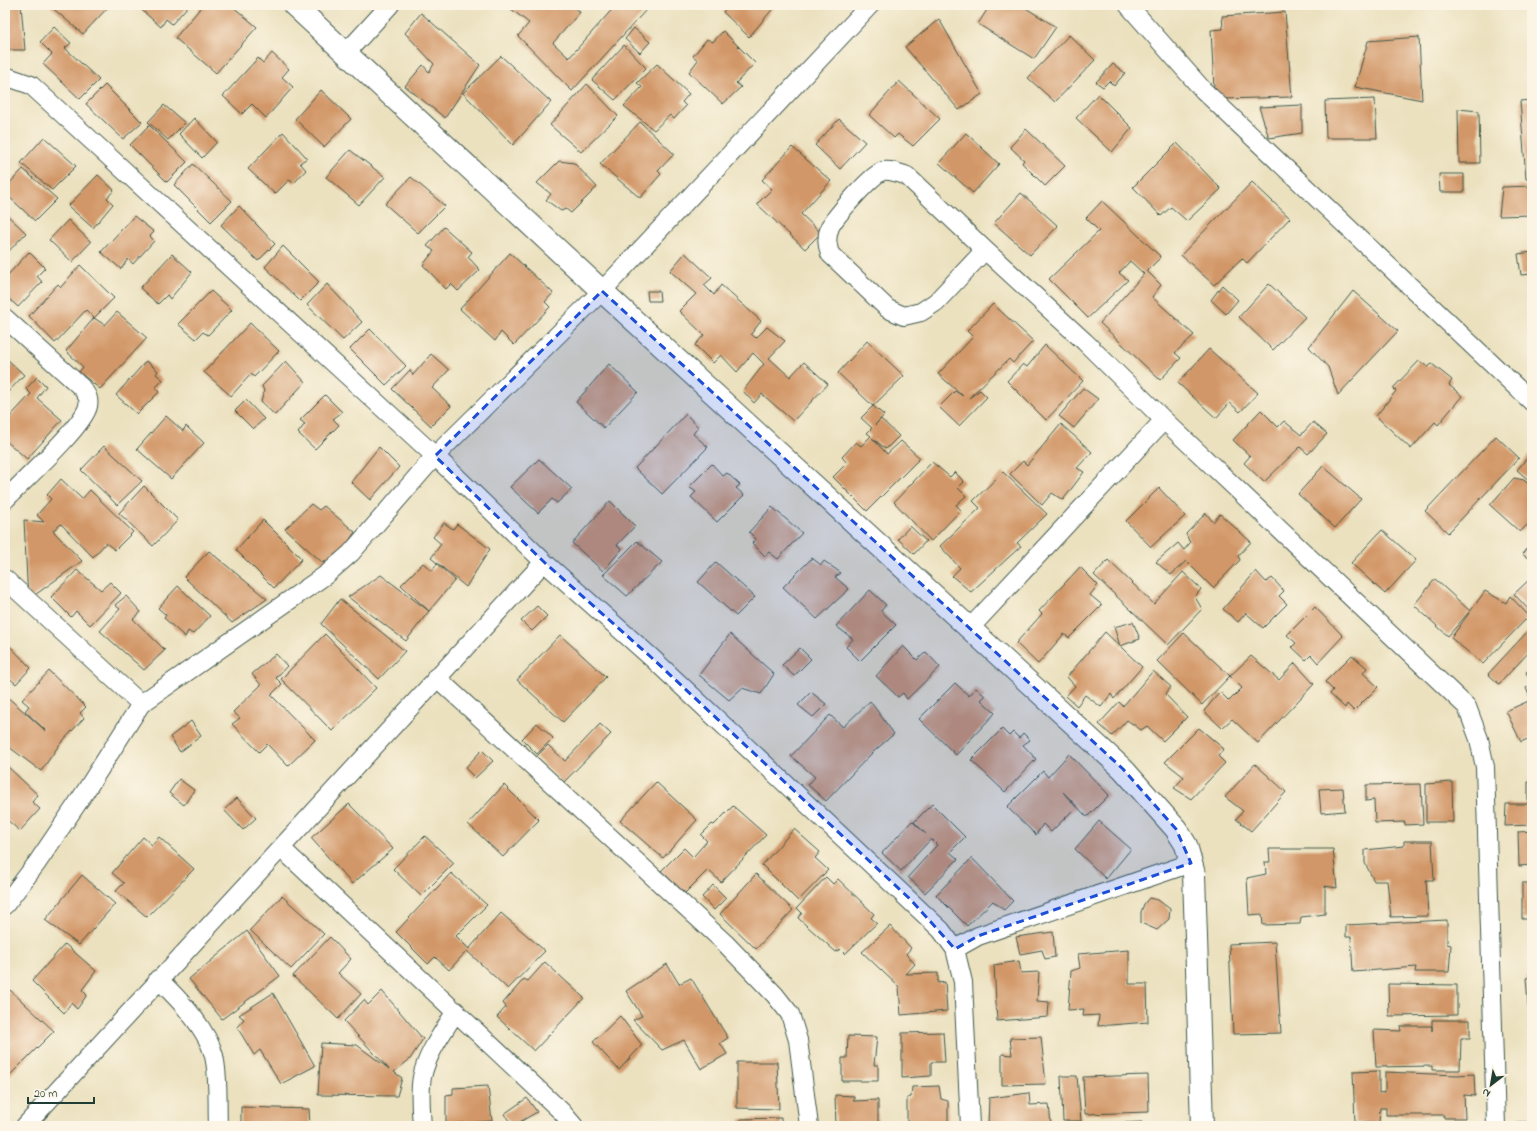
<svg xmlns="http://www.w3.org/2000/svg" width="1537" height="1131" font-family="'Indie Flower',sans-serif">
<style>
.building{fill:#d29768}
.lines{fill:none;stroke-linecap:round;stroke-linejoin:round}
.street-casing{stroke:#3e5649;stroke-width:20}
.secondary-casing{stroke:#3e5649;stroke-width:24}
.street{stroke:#fff;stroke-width:18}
.secondary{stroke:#fff;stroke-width:22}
.marked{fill:#1d4ed8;fill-opacity:0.2;stroke:#1d4ed8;stroke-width:3;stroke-dasharray:8 5;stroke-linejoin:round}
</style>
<rect width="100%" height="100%" fill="#fcf5e5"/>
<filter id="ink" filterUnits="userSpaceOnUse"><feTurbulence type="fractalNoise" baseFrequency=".025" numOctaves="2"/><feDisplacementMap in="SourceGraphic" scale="8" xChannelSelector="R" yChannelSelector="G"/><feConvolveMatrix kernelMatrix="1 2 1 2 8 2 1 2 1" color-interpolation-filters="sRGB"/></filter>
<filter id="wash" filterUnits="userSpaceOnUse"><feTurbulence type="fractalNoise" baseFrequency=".012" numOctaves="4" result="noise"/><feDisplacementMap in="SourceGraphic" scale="16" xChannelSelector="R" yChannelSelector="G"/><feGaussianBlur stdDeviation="0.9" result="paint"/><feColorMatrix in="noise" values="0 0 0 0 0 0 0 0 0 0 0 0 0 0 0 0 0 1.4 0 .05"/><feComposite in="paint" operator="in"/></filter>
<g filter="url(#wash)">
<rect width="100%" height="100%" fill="#ebe1bf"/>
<g id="blocks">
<path class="building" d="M21,5L25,50H5V6Z
M49,5H110L83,34Z
M136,5H189L172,24L166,19L161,27Z
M203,5H231L257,27L216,73L175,38Z
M506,5H572L580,12L553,43L569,58L616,5H641L646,10L572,91L518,36L529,23Z
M729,5H776L749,37L723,12Z
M990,5H1021L1056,27L1034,59L978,24Z
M1285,12L1292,97L1224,99L1214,89L1211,30L1223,29L1222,16Z
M421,13L480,65L445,118L405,86L423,65L429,72L434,64L405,33Z
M939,19L982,94L959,110L905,47Z
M54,27L71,43L65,48L99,80L80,99L43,64L52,54L40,42Z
M634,28L650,42L640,53L625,39Z
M723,31L755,63L736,83L741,87L723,104L689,72L698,60L693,56L707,39L713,42Z
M1069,35L1095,60L1055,102L1028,78Z
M1419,37L1422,100L1355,87L1368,41Z
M624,45L646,68L615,100L592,80Z
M272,53L289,69L282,77L293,87L266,118L252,104L242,114L223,96L258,58L263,63Z
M501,56L551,102L513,145L463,93Z
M657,64L689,94L682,102L686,106L674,119L670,115L654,130L624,106L642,87L637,83Z
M1113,64L1125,73L1114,86L1109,81L1103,87L1096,82Z
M899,81L940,119L913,146L898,134L894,138L869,115Z
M587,84L618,116L581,152L550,125Z
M105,85L142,122L123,139L86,104Z
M321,90L351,119L324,147L295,119Z
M1098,94L1132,128L1112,152L1076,118Z
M1375,99L1377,138H1326L1325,101Z
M1532,100V179H1526L1520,101Z
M164,105L185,123L168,140L148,122Z
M1302,105V133L1269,138L1259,107Z
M1458,109L1479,111L1480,163H1459Z
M194,118L217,142L202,158L179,134Z
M839,119L865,142L840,169L815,145Z
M640,122L674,154L658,171L661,174L640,198L600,164Z
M149,125L187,162L167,182L130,145Z
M1026,129L1065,166L1045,186L1022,163L1024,160L1010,147Z
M283,132L307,158L300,163L306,170L294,183L289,180L275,194L248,169Z
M966,133L999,164L973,193L939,163Z
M44,137L76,166L52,190L21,163Z
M1177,143L1221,189L1187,221L1171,207L1161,216L1133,187Z
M792,147L831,181L801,214L821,233L805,249L757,204L772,189L762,180Z
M350,150L385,177L359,205L326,177Z
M559,161L574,163L597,187L571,213L566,209L561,211L546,200L551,194L537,183Z
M193,164L232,201L211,222L174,185Z
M23,169L57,199L35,221L5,193V188Z
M1439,174H1464V192H1440Z
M98,175L114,190L107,198L113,204L93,228L68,206Z
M411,177L445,206L418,233L385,204Z
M1252,182L1290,218L1247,263L1242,258L1214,285L1181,255Z
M1532,186V215L1499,216L1502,187Z
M1021,193L1058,226L1030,255L994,223Z
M1102,201L1161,257L1147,271L1161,285L1152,297L1194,335L1175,353L1181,358L1160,380L1100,323L1144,274L1130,261L1119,273L1128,280L1088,318L1049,279L1099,231L1086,218Z
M239,206L275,244L258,261L221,225Z
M5,213L26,233L5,255Z
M134,216L154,232L150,236L154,241L133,264L128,259L121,269L101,252Z
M68,220L91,242L72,262L49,240Z
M444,227L472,252L468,257L480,270L458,291L451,284L446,289L423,265L434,251L427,246Z
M283,246L319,282L300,301L265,267Z
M29,252L45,268L37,276L42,282L18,307L5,295V278Z
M1532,252V274L1521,275L1518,254Z
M510,253L553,293L545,302L550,307L514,345L501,332L495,341L460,309Z
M685,253L712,278L704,285L714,295L721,285L761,321L751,334L756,338L767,327L785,341L769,358L790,377L804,362L828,384L793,421L762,394L754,403L743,391L764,364L753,353L737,372L721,355L713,363L695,345L704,335L679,311L696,294L670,271Z
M172,254L192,272L170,299L167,295L158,304L140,288Z
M80,265L114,298L94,318L86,310L55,343L29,316L58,284L61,287Z
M327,284L362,322L343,340L307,305Z
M1269,284L1305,317L1273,350L1239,317Z
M1222,285L1238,300L1226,314L1211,300Z
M211,291L232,310L208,335L203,332L196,339L178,324Z
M647,291H659L660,301H648Z
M1353,291L1398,331L1338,395L1328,367L1309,347Z
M993,304L1033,341L1013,363L1009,359L969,398L980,390L987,397L959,426L939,407L955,391L963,396L938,374L973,337L967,331Z
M117,312L147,338L100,389L79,372L83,367L66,351L94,318L105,325Z
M250,323L279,351L254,377L251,374L231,396L204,372Z
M370,329L406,366L386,385L350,349Z
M867,341L904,376L873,406L838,373Z
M1045,345L1083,381L1046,420L1007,381L1023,364L1027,367Z
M1209,349L1258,393L1240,412L1230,403L1216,418L1178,383Z
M431,354L449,370L432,388L451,406L431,426L392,389L410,370L413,375Z
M5,357L24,375L5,395Z
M146,361L158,371L156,374L163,380L155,388L159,392L137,414L116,395Z
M286,361L305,382L275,415L261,402L264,391L262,386Z
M1419,361L1428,367L1432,364L1452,380L1449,385L1462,396L1438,425L1435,422L1411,449L1376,416L1396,391L1393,388Z
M609,364L638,392L604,428L576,402Z
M37,377L46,386L37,398L62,420L27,459L5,440V422L31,394L26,389Z
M1083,388L1098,399L1074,428L1059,416Z
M325,395L342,412L333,419L339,425L315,449L298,433L305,424L300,420Z
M246,400L264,419L253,429L235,411Z
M873,406L884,415L875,425L881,419L899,436L886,449L872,438L887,454L901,441L920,458L867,511L833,477L847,463L842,457L856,442L861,446L871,436L867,433L872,428L861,418Z
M1261,410L1278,427L1284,421L1301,435L1313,422L1327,434L1308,454L1300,447L1264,482L1244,463L1250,456L1233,440Z
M686,414L698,427L693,434L708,447L662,494L635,468Z
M166,416L183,431L186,426L204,443L171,479L137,449Z
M1061,424L1092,452L1077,468L1084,472L1063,500L1052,493L1042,505L1010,474L1023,461L1027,465Z
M1496,436L1519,458L1448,533L1425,511Z
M104,446L142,481L117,505L81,470Z
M379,447L399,467L370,500L351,482Z
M1532,452V483L1517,470Z
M539,459L572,489L557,503L552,499L538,513L510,487Z
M932,462L950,477L955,472L964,482L958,488L966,496L956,505L961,510L931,541L894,502Z
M712,464L723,476L727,473L740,485L736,488L744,495L717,522L691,497L696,492L689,487Z
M1323,466L1361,499L1335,528L1298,494Z
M1003,472L1047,514L1017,543L1021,546L971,592L952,576L960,568L940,546L980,508L973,501Z
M1514,478L1524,480L1532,488V520L1520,532L1490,505Z
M61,479L82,499L90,490L133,532L115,550L106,543L93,557L61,524L53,531L82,561L28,600L24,520L44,522L37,515L51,499L47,495Z
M144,486L178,520L153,546L119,513Z
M1159,488L1185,516L1151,547L1126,521Z
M610,501L635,526L617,545L622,549L603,571L572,543Z
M311,504L319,510L324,506L355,532L344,548L323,563L285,529Z
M772,507L802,533L778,559L769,552L765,556L752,543L756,539L749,532Z
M1206,513L1213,522L1220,514L1251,542L1238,556L1240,560L1213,588L1186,561L1171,575L1156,562L1178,543L1184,550L1190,543L1186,534Z
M263,520L302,559L274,588L236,550Z
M444,523L453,529L457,524L490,549L466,587L431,558L441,544L433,537Z
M910,526L926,541L914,554L898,539Z
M1382,530L1416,560L1385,594L1351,563Z
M637,541L662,562L627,596L603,575Z
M1532,542V561L1522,554Z
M209,551L267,599L232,623L184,577Z
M812,558L821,565L824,561L841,573L835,577L849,589L817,619L783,587Z
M1108,560L1154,604L1183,572L1201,589L1195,597L1202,609L1168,645L1094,575Z
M716,562L755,597L736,616L698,582Z
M423,563L432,571L437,564L455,580L429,611L401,585Z
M1080,567L1098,585L1090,595L1102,605L1069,638L1064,634L1038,664L1016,643L1042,614L1039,611Z
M77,570L101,590L110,582L121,593L90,625L76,611L71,617L51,597Z
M1256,571L1266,582L1272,578L1284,591L1279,596L1287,604L1263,628L1246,613L1238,622L1223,609Z
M381,575L429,611L406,641L348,597Z
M1532,577V613L1514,594Z
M1435,579L1470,611L1448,636L1414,605Z
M178,586L210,616L193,634L188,631L185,637L164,618L166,615L158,608Z
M870,590L886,605L881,611L896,625L860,661L846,647L853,639L836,626Z
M1485,591L1506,603L1510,596L1529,616L1483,664L1451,638Z
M126,596L141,612L133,619L165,650L144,670L100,631L120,609L115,605Z
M340,599L405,651L379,679L321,624Z
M537,606L547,616L532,631L521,621Z
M1315,607L1343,636L1318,663L1311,655L1306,660L1292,647L1296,643L1287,635Z
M1133,622L1140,639L1120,646L1114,627Z
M1105,632L1142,667L1114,699L1111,694L1101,707L1085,695L1077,706L1066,696L1075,686L1067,677Z
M1527,632L1532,636V649L1499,684L1488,674Z
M1184,633L1230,676L1202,705L1157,661Z
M325,634L376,688L332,731L281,679Z
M730,634L774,674L761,694L742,688L729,700L699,675Z
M560,635L606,677L563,722L517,680Z
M5,641L31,668L16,684L6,675L5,677Z
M903,646L917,660L926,652L940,667L907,699L903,693L898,697L876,676Z
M800,648L811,659L794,676L782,665Z
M276,654L287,666L276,678L282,684L271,695L315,740L288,766L267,744L259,752L232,724L240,718L233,712L261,685L252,674Z
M1352,655L1367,668L1363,673L1378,687L1354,711L1347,704L1345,708L1330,694L1333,690L1325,682Z
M1251,656L1279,680L1295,663L1314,684L1258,743L1232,719L1222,728L1204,711L1220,692L1229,701L1242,688L1230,676Z
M1532,669V737L1521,742L1506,711L1531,700L1526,688L1531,684L1526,672Z
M49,671L86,707L80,713L84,718L60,744L41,771L5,744V695L46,731L25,711L29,706L22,700Z
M1153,671L1171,687L1165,694L1187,717L1163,741L1147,726L1141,730L1127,720L1112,736L1099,724L1119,702L1123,706Z
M955,683L969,696L976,688L985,696L981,700L995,713L956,755L919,719Z
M811,692L826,704L813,717L798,705Z
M870,701L894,734L872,753L826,801L808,785L815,777L791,756L830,715L843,727Z
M191,721L201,736L180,752L170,737Z
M537,723L553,738L537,754L522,739Z
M600,724L611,734L563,783L536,757L548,745L565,761Z
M1199,728L1224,749L1218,756L1225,763L1191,799L1174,788L1184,777L1165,762Z
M1002,729L1009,736L1013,732L1019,738L1023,733L1030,740L1023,745L1036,759L1005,792L971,760Z
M482,750L493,761L475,778L465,768Z
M1069,754L1109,795L1087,817L1063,792L1076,807L1051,832L1043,824L1036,835L1007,807L1043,771L1048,777Z
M5,764L38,795L32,802L40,809L20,831L5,818Z
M1255,764L1286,792L1251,831L1236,819L1243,811L1225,797Z
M179,779L194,790L184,805L169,793Z
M656,782L697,820L663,858L620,821Z
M1452,782L1453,822H1426V784Z
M1528,782H1532V825L1505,826L1506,804H1528Z
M1421,784L1423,824L1405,825V822L1375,823L1374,800L1366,801V785Z
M504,785L539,820L503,857L468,824Z
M1343,788L1345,811L1321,813L1319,789Z
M237,798L256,818L243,830L224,810Z
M349,804L393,849L352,884L311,838Z
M932,804L965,837L950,852L958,859L925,893L908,877L937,845L931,839L901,871L882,853L912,821L926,834L914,822Z
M733,806L766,835L721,882L708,870L685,893L661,871L684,848L693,857L707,841L701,835L712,824L714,825Z
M1099,821L1131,849L1106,879L1075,849Z
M794,829L820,852L815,858L828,870L798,901L762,865Z
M1532,831V865L1519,866L1518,832Z
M425,836L454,863L421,896L393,869Z
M143,837L152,845L159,837L194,869L147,917L116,891L124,883L112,873Z
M1404,841H1432L1434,880H1426L1428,916L1391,917L1387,881H1374L1365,863V850L1404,846Z
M5,843L9,846L5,851Z
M1269,849H1333L1337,888L1325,886V914L1301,917L1300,924L1263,925L1262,914L1249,915L1247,878L1266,874L1265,862H1270Z
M972,858L1013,901L1004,910L993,901L967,926L936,895Z
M451,873L487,905L456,936L469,949L501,913L545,951L508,989L467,951L449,970L435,957L428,964L396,932Z
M756,874L793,910L756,949L720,914Z
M82,875L115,904L79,945L45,920Z
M826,877L833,884L838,879L874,914L871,918L877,923L845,954L840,949L836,952L798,918L802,913L797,908Z
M1522,883H1532V919H1522Z
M713,885L726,898L714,910L702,897Z
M282,896L324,934L291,969L250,930Z
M1149,898L1158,900L1170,909L1169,919L1157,930L1141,923V912L1144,904Z
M1447,920V944L1451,945L1449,972H1415L1416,967L1353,972L1351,937H1346V925Z
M890,926L911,948L906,954L915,964L906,974L938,973V983L945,982L947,1011L901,1015L899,987L862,952Z
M247,931L280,976L222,1019L189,979Z
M1053,932L1055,957L1045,959L1042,950L1020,954L1016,937Z
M330,937L351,959L338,973L361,994L338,1019L293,976Z
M1275,942L1281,1033L1233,1034L1229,944Z
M65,944L96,971L82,990L87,995L77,1009L71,1003L64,1013L32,981Z
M1129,950V984H1147L1148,1022L1098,1026L1099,1015L1083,1016L1084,1009L1068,1010L1071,971L1080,968L1078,954Z
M1019,961L1021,973L1039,972L1037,1001L1049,1002L1048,1017L997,1021L994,965Z
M545,962L584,998L534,1051L497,1017L506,1007L503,1003L524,979L528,981Z
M667,964L679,984L691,978L728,1038L720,1043L727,1054L701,1069L684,1040L662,1050L633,1020L642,1016L626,991Z
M1532,977V1016H1529L1526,978Z
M1388,984L1457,985V1015L1389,1016Z
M10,990L54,1031L7,1078L5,1077V995Z
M382,991L423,1039L410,1059L394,1072L402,1078L397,1096L318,1095L321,1043L357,1045L389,1069L344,1021L364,1000L368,1005Z
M273,993L315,1066L281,1084L260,1050L254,1055L237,1027L244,1019L239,1015Z
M620,1016L642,1045L619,1070L593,1042Z
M1432,1020H1470V1038H1461L1460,1070H1432V1066L1376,1067L1374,1030L1401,1031L1400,1026H1432V1031Z
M943,1032L945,1062H931V1076L902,1078V1033Z
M848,1036L877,1037L874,1065H878V1081H842V1058H847Z
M1041,1037L1046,1084L1002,1085V1054L1012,1055L1010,1038Z
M737,1062H777L779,1109L737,1108Z
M1379,1071V1093L1385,1092V1072L1457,1075L1474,1074L1475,1096L1464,1095L1465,1118H1444V1115H1386V1108H1380L1379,1123H1355L1353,1072Z
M1148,1075L1149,1112L1085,1114L1083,1077Z
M1061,1076H1077L1081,1121H1063Z
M488,1086L492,1121L446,1124V1095L453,1094V1088Z
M939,1086L941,1099L948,1101V1126H907V1098L911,1097L912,1087Z
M1029,1093L1030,1105L1049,1104L1051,1125L988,1126L989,1098Z
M835,1095L854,1096V1101L878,1100V1126H836Z
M527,1098L537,1112L513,1126L504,1114Z
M241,1107L309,1109L310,1126H241Z
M781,1118V1126H740V1119Z
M1142,1122V1126H1101V1124Z
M1517,1122H1532V1126H1517Z"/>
</g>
</g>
<g filter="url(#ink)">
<use href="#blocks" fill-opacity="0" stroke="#3e5649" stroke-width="1"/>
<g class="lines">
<defs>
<path id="street" d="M1128,5L1203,90L1532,402
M346,53L390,5
M5,76L31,85L435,456L544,562L652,658L941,930L955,949L963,982L970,1126
M985,250L936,302L921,312L904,316L888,309L830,254C827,244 826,237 830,227C834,218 874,172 883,171C891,170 899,173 907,176L985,250L1085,342L1164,420L1467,707L1479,739L1485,767L1496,1126
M5,318L81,387C85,393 90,397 88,406C84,426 22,482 5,500
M5,579L141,704
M969,629L1164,420
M436,677L725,943L775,995L790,1014L798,1040L809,1126
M281,848L562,1112L574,1126
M5,905L37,863L85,792L141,704L327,574L351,553L435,456L602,291L870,5
M955,949L978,936L1191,863
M158,979C178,998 207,1028 214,1056C219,1078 217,1103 218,1126
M25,1126L544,562
M422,1126C421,1110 419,1093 422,1077C427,1053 444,1031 456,1011"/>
<path id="secondary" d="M294,5L602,291L1123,769L1176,829L1186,845L1194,874L1202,1126"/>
</defs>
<use href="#street" class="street-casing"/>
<use href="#secondary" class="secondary-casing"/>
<use href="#street" class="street"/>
<use href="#secondary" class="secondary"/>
</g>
</g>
<path class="marked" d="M602,291L1123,769L1176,829L1191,863L978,936L955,949L911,900L652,658L544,562L435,456Z"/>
<rect width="1537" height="1131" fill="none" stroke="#fcf5e5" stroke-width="20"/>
<g transform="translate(1491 1085) rotate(211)" stroke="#fcf5e5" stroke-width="3" paint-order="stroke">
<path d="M0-3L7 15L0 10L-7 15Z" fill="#1f3d34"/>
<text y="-6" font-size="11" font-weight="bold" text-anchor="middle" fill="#1f3d34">N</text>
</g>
<path d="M28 1097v6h66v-6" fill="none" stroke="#1f3d34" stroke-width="2"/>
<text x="34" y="1097" font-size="12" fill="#1f3d34" stroke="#fcf5e5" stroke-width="3" paint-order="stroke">20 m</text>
</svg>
